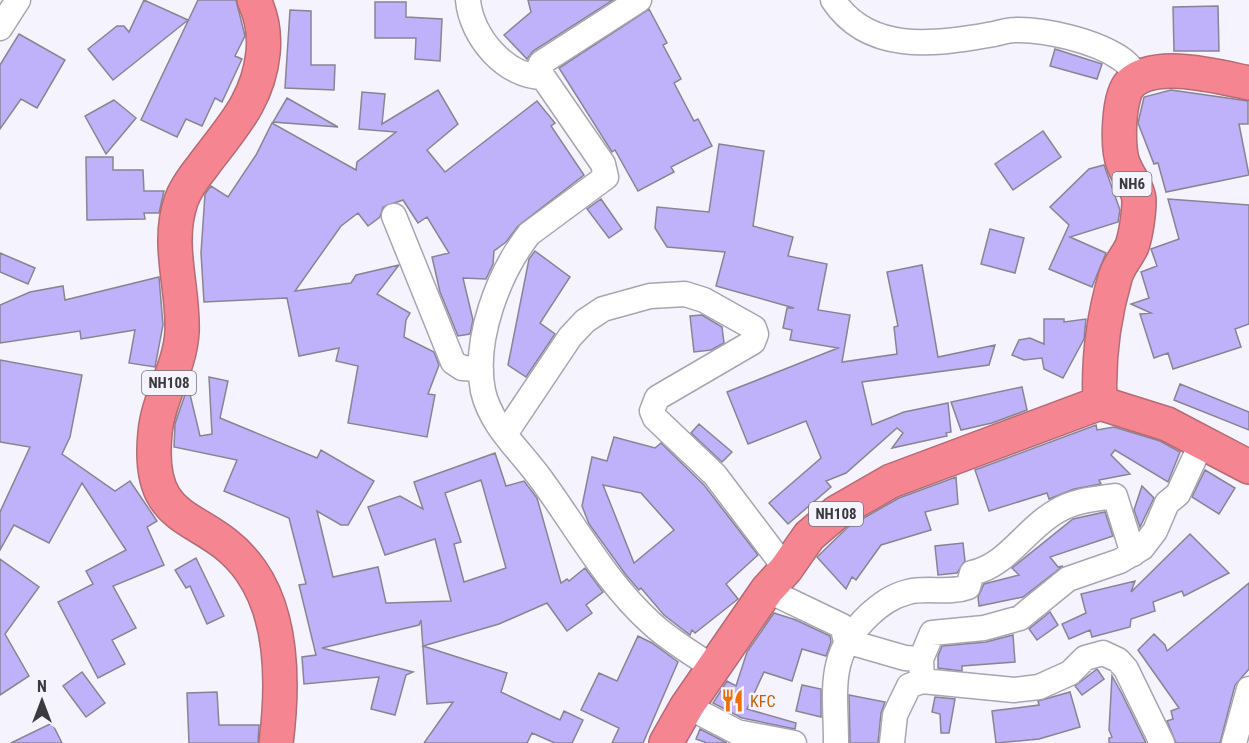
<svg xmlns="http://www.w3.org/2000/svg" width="1249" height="743" font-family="'Roboto Condensed',sans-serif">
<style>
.building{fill:#c0b1fb;stroke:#878592;stroke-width:1.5;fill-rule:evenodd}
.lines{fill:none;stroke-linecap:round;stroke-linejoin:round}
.street-casing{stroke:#a7a5b1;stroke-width:27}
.highway-casing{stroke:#b46b74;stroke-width:36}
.street{stroke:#fff;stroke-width:24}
.highway{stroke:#f58691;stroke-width:33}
.labels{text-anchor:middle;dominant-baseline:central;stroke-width:5;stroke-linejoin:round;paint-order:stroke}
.shield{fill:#f5f3fe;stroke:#737278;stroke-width:1.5}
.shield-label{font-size:15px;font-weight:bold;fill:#3b3a3f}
.food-label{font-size:16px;fill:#c56008;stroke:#f5f3fe;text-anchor:start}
</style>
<rect width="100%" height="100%" fill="#f5f3fe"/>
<path class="building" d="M144,0L188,20L113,80L88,49L117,26H124L129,32Z
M198,0H236L245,36L235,56L242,59L222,102L215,98L202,126L186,119L177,137L141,120Z
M528,0H613L533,51L527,59L504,35L531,12Z
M375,2H406V17L442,19L440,61L415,59L416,38H375Z
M1218,6L1219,51H1174L1173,7Z
M649,9L667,43L663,45L681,79L674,83L694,121L698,119L712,146L671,167L674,172L638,191L615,150L612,152L559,68Z
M290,10L311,11V65H335L334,90L285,88Z
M19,34L65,60L37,108L21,99L0,129V65Z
M1055,49L1102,64L1097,79L1050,66Z
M438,90L458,124L427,150L445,172L537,101L555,123L551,126L584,175L518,226L506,242L494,251L493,264L486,279L463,278L473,320L470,334L458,336L440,292L432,257L449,253L427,217L418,223L403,200L383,207L380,217L368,226L358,213L341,226L295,291L351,283L356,275L399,265L377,294L410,313L406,320L404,337L434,352L439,365L428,394L435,395L427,437L348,423L358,366L336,361L339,348L299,356L287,298L204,302L201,253L205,194L211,186L228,197L256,155L272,123L356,170L357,162L396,132L359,129L362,92L385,94L382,124Z
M1171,90L1248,101V124H1239L1249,175L1166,192L1158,163L1154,164L1138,123L1144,97Z
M287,98L338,127L273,122Z
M114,100L136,118L106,154L85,116Z
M1043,131L1061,157L1013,190L995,164Z
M719,144L764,151L753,226L793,237L788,256L827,264L818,310L850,315L842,362L897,354L894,327L898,326L887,272L922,265L938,357L995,345L989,365L862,382L872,425L904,412L948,403L951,432L946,433L947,436L892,448L903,433L897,428L846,473L826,481L831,487L788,524L769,503L821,458L806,421L748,444L727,392L838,348L790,340L792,330L783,328L787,308H794L716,286L725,252L667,247L655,228L657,207L709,212Z
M86,157H113V170H143L144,191H164L159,213H144L145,219L87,220Z
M1104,165L1120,210L1118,222L1070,237L1106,253L1092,287L1049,269L1069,225L1050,207L1089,169Z
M601,199L622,229L609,238L587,209Z
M1168,199L1249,205V324L1235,329L1241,347L1173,369L1168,353L1154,358L1140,314L1151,313L1131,304L1149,298L1141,272L1157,266L1151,249L1179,239Z
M990,229L1024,238L1015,273L981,264Z
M535,251L570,277L540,323L555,334L526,377L508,365L529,259Z
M0,253L35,268L28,284L0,272Z
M159,277L163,325L155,367L129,363L135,330L81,339L80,331L0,343V305L30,292L63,286L65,300Z
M702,315L722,327L724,343L711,350L694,352L690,316Z
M1044,319H1064V322L1086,319L1084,339L1063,378L1044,369L1042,358L1024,360L1012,355L1019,340L1030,338L1044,344Z
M0,360L82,375L70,437L62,454L115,491L130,481L157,521L147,527L164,565L113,586L136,628L112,640L125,664L98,678L58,602L93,584L86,571L126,550L82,483L49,543L14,525L0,550V512L30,447L0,442Z
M209,377L228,381L220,418L317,458L321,450L374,481L348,525H341L317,511L333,577L378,567L386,603L451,601L435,539L385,555L368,507L400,496L423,509L414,482L495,453L506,486L524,481L537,498L561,583L567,579L569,581L585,568L603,592L586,605L592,613L567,631L547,603L499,624L423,646L507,673L501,692L560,720L564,711L583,720L572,743H555L532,733L527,743H424L453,702L427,704L421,620L419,625L322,648L413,672L406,675L395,715L371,709L379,677L304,684L302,657L316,655L299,585L306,584L289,518L224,491L237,460L174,447L175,424L188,386L200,436L212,434ZM481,480L506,568L464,582L454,544L461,542L445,493Z
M1180,384L1249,412V430L1174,400Z
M1022,387L1027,410L992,423L961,430L951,402Z
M699,424L732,452L722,462L691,433Z
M1096,425L1097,430L1114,427L1160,441L1180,452L1168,482L1115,450L1111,455L1130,474L1099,480L1101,484L1074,489L1049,499L1047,493L989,511L975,470Z
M614,437L655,448L661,443L704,485L758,555L726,584L738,599L695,633L692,630L690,635L664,615L641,588L639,590L626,575L589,524L582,506L592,457L607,461ZM603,485L641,493L674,530L634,563Z
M1205,470L1235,488L1219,514L1192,497Z
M956,477L958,504L925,512L931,530L881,545L856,580L852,577L846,589L817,557L848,527L899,498Z
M1142,486L1154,498L1140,527L1134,510Z
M1105,512L1113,536L1050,557L1058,567L1063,566L1023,597L979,606L978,597L984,584L1019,575L1012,568L1073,519Z
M1190,534L1229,573L1184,596L1182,591L1153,602L1155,611L1131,619L1130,627L1092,637L1090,630L1069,639L1062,624L1086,613L1081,594L1135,581L1131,592Z
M963,543L965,561L957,573L938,575L935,546Z
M196,558L224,616L207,624L190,586L186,588L175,570Z
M0,559L39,587L5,634L29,676L0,695Z
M1249,583V669L1235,685L1220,743H1176L1167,721L1173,719L1171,711L1179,708L1138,650L1154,634L1165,645L1167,651Z
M1050,612L1058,625L1037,640L1029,629Z
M774,613L796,620L830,636L831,642L826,656L802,649L792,681L764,672L747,709L796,723L795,729L742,718L713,703L727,681L736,686L747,652Z
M1013,635L1015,662L962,666V671L938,668V656L942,646L986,642Z
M638,636L652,643L678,662L643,743H612L619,728L581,710L599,673L617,681Z
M1097,669L1104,679L1082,695L1075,686Z
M82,672L105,703L86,717L63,686Z
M1112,676L1122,694L1146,743H1109V738L1112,737L1109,730Z
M802,685L821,689V717L796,711Z
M217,692L219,725H259L258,743H189L187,693Z
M1070,692L1080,727L1039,739L996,743L992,711L1039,705L1038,701Z
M849,695L885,702L881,713L878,743H850Z
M935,697L955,699L949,733H941L940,714L932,712Z
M52,723L62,743H11Z
M700,729L727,743H707L696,739Z"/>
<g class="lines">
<defs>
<path id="street" d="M468,0C471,36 505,77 543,77
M639,0L541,63L539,68L543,77L603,164L606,177L529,234C498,274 473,340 483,391C491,427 523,453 543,482C578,530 606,582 651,623C669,640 693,654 714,668
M833,0C868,53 933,45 988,35C997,34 1006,30 1015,30C1045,29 1095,41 1120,58C1128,63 1134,71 1140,78
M0,28L18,0
M394,216L453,362L462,368L481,369
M505,434L570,337L585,321L603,309L650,296L685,294L704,300L754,328L756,334L753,342L657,398L652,411L655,418L715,475L786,569
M767,590L842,626L846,641L905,658L921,659
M922,681L921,659L932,633L984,628L1020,618L1068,579L1120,561L1142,548L1155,531L1167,503L1178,494L1202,442
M687,706L737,732L794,743
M836,743C836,689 826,656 869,615C881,604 892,596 908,592C927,587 949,594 968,587L972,573C1008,565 1025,529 1057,511C1075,500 1095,499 1115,496L1133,554
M892,743L895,715L909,686L922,681L1014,690L1039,687L1070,673L1085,658L1103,653L1118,660L1126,669L1162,743
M1234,743L1249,689"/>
<path id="highway" d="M254,0C262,17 265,34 263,53C258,102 230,129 202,167C194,177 185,189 181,201C166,245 184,288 182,332C180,368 158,398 155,433C145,533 208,509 251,571C284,618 283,688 276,743
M1100,403C1098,360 1103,319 1115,278C1118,266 1127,257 1132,246C1136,234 1139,213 1139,201C1139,189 1127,175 1123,163C1117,148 1118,96 1130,84C1155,59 1219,77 1249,83
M666,743L687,706L767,590L786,569L809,536L837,512L891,481L1100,403L1167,424L1249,467"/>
</defs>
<use href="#street" class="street-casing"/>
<use href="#highway" class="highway-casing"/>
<use href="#street" class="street"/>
<use href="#highway" class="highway"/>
</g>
<defs>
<symbol id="restaurant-bare" viewBox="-9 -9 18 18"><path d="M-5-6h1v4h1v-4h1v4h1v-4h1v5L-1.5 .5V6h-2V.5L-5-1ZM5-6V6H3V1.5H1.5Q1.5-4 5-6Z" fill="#e8710a" stroke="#f5f3fe" stroke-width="2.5" paint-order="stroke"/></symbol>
</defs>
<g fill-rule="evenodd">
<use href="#restaurant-bare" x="716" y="684" width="33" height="33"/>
</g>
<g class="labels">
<g class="shield">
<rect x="1112.5" y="172" width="39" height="24" rx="4.5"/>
<rect x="142" y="371" width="54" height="24" rx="4.5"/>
<rect x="809" y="502" width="54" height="24" rx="4.5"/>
</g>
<g class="shield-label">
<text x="1132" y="184">NH6</text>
<text x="169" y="383">NH108</text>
<text x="836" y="514">NH108</text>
</g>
<g class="food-label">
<text x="750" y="701">KFC</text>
</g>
</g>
<g transform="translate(42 701)" stroke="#f5f3fe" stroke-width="4.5" paint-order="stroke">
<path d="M0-4.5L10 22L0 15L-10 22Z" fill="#3b3a3f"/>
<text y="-9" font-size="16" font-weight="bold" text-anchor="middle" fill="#3b3a3f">N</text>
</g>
</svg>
